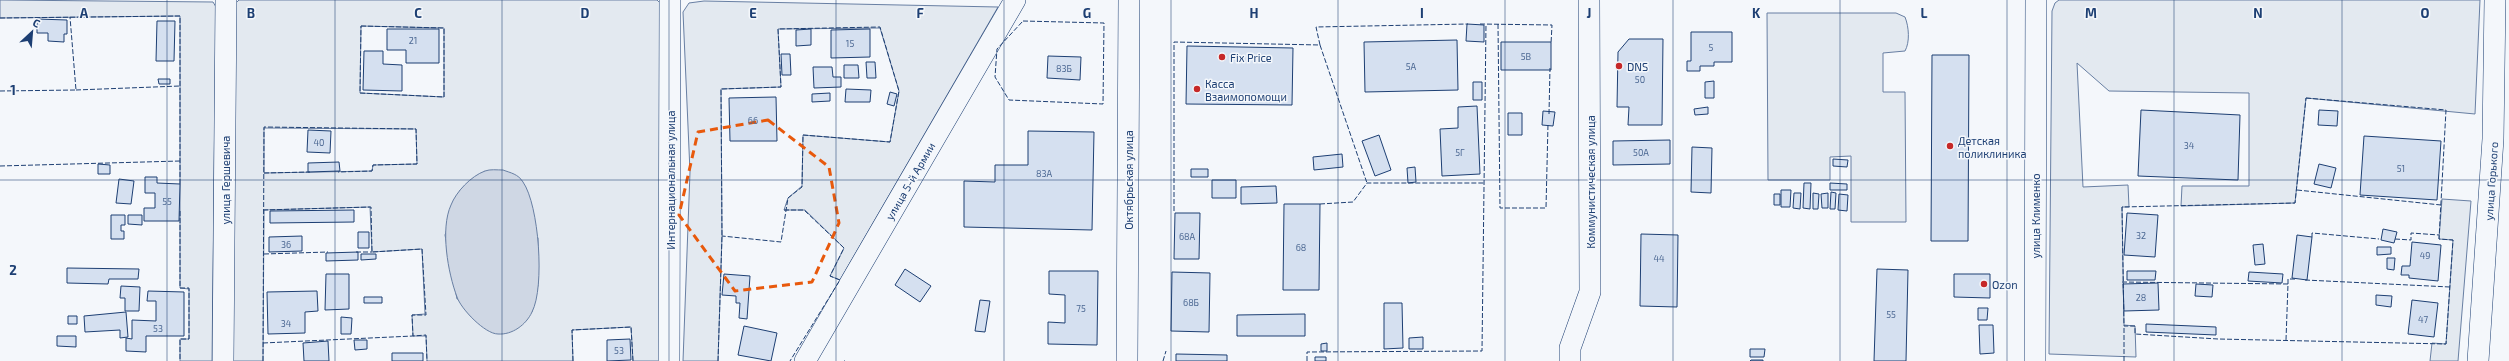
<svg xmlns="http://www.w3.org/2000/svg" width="2509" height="361" font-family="'Exo 2',sans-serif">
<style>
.green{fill:#e3e9f0;stroke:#687fa3;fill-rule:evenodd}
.water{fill:#cfd7e4;stroke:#687fa3}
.building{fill:#d5e0f0;stroke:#1d3f73}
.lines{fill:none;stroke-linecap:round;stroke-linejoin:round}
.minor-casing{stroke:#1d3f73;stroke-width:22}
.minor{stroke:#f4f7fb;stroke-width:21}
.fence{stroke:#1d3f73;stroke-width:1;stroke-dasharray:5 2;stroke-linecap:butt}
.marked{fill:none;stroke:#e8590c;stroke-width:3;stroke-dasharray:8 5;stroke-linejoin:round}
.grid{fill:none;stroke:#1d3f73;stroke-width:1;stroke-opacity:0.55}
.poi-dot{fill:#c62828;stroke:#f4f7fb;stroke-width:1.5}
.labels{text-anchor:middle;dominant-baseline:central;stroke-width:3;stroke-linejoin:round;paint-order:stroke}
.number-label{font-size:9px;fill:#4b6792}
.poi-label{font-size:11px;fill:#1d3f73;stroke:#f4f7fb;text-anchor:start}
.street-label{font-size:11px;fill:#1d3f73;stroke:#f4f7fb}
.grid-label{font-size:13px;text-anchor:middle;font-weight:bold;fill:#1d3f73;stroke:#f4f7fb;stroke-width:3;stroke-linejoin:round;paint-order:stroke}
</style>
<rect width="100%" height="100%" fill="#f4f7fb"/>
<path class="green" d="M0,0L213,2L216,7L212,361H180V339H189V289L180,288V16L0,18Z
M239,0H657L662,5L661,361H633L631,327L572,330L573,361H427L426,336H413L412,315L425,314L422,249L372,252L370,207L264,210L263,361H228L235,4ZM361,26L444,28V97L360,93ZM264,128L416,129L417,164L373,165L372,171L264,173ZM485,171L538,238V285L532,312L457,299L445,235L460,190Z
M2059,0H2480L2475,114L2306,98L2295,203L2181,206L2182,186H2249V93L2109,91L2077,63L2083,187L2128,185L2129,207H2122L2124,325L2135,326L2136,357L2049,354L2052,11L2055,3Z
M704,1L998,7L840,280L830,276L844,248L805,210H784L788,198L802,186L803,135L890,142L899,91L880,28L778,29L781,87L721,89L722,236L718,361H683L690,172L683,12L689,3Z
M1767,13H1896L1905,17C1909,27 1910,42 1905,51L1883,53V92H1905L1906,222H1851V156L1830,157V180H1768Z
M2442,199L2471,201L2458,361H2430L2432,343L2446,344L2453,240L2439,239Z"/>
<path class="water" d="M503,170C511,173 518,174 523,182C539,205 545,287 532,312C526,325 512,335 498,334C485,334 461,309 457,297C448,273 440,229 451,205C456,192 471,176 485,171C490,169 497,170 503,170Z"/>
<path class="building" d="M37,19L67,20V34H64V42L48,41V33H37Z
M157,21H175L174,61H156Z
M1467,24L1484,25V42L1466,41Z
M387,29H439V63H406V50H387Z
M811,29V45L796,46V30Z
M870,29V57L831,58V30Z
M1691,32H1732V62H1714V66H1700V71H1687V61H1691Z
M1629,39H1663L1662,125H1628L1629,107H1617L1618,52Z
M1457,40L1458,90L1365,92L1364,42Z
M1501,42H1551V70H1501Z
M1187,46L1293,48L1292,105L1186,104Z
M364,51H383V64L402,65V91L363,90Z
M781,54H790L791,75H782Z
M1932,55H1969L1968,241H1931Z
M1048,56L1081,57L1080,80L1047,78Z
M866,62H875L876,78H867Z
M844,65H858L859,78H844Z
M813,67H832L833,77H841V87L814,88Z
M158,79H170V84H159Z
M1714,81V98H1705V82Z
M1473,82H1482V100H1473Z
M846,89L871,90L870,102H845Z
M890,92L897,94L894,106L887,104Z
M830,93V101L812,102V94Z
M776,97L777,141H730L729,98Z
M1477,106L1480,174L1442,176L1440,129L1458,128V107Z
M1708,107V114L1695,115L1694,109Z
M2141,110L2240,115L2238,180L2138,176Z
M2319,110L2338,111L2337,126L2318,125Z
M1543,111L1555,112L1553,126L1542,125Z
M1508,113H1522V135H1508Z
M308,130L331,131L330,153L307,152Z
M1028,131L1094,132L1092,230L964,227V181L995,182V165H1028Z
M1379,135L1391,170L1375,176L1362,141Z
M2364,136L2441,141L2437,200L2360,195Z
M1670,140V164L1613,165V141Z
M1692,147L1712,148L1711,193L1691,192Z
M1342,154L1343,167L1314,170L1313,157Z
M1833,159L1848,160L1847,167L1833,166Z
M339,162L340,171L308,172V163Z
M98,164L110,165V174H98Z
M2319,164L2336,168L2331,188L2314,184Z
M1415,167L1416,182L1408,183L1407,168Z
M1191,169H1208V177H1191Z
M145,177H157V183L180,184L179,221H144V208H155V193H145Z
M119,179L134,181L131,204L116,203Z
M1212,180H1236V198H1212Z
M1804,183H1811L1810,209L1803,208Z
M1830,183L1847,184V190H1830Z
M1276,186L1277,203L1241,204V187Z
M1781,190H1791L1790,207H1781Z
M1831,192L1836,193L1835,209H1830Z
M1794,193H1801L1800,209L1793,208Z
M1813,193L1819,194L1818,209H1813Z
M1828,193V208H1822L1821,194Z
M1774,194H1780V205H1774Z
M1839,194L1848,195L1847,211L1838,210Z
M1284,204H1320L1319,290H1283Z
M354,210V222L270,223V211Z
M1175,213H1200L1199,259H1174Z
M2127,213L2158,215L2155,257L2124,255Z
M111,215H125V225H121V231H124V239H111Z
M128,215H142V225L128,224Z
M2383,229L2397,232L2394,243L2381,240Z
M358,232H369V248H358Z
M1641,234L1678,235L1677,307L1640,306Z
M2297,235L2312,237L2307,280L2292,278Z
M302,236V251L269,252V237Z
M2412,242L2441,245L2438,281L2409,278V275H2401L2402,266H2410Z
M2263,244L2265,264L2255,265L2253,245Z
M2377,247H2391V254L2377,255Z
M358,252V260L326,261V253Z
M361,254H376V259L361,260Z
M2387,258H2395L2394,270L2387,269Z
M67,268L139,269L138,279H109L108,284L67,283Z
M905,269L931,286L920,302L895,285Z
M1877,269L1908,270L1906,361H1874Z
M1049,271H1098L1097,345L1048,344V322L1065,323V295L1049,294Z
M2127,271H2156L2155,280H2127Z
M1172,272L1210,273L1209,332L1171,331Z
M2249,272L2283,274L2282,283L2248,281Z
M326,274H349V309L325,310Z
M724,274L750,276L747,319L739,318L740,303H736V296L722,295Z
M1954,274H1990V298L1954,297Z
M2158,283L2159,310L2124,311L2123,284Z
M2196,284L2213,285L2212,297L2195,296Z
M121,286L140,287L139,311H125V298H120Z
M148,291L184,292V336H146V352L126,351V338L132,339V320L156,321V301H147Z
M317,291L318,311L305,312V333L268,334L267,292Z
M2376,295L2392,296L2391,307L2376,305Z
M364,297H382V303H364Z
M980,300L990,301L985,332L975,331Z
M2412,300L2438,303L2434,337L2408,334Z
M1384,303H1402L1403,348L1384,349Z
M1978,308H1988L1987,320H1978Z
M126,312L128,337L120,338V330L85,332L84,316Z
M1305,314V336H1237V315Z
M68,316H77V324H68Z
M341,317L352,318L351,334H341Z
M2146,324L2216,327V335L2146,332Z
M1979,325H1993L1994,353L1980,354Z
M744,326L777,333L771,361L738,355Z
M57,336H76V347L57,346Z
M1423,337V349H1409V338Z
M630,339L631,360L607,361V340Z
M354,340H367V349L355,350Z
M328,341L329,361H304L303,343Z
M1327,343V351H1321V344Z
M1750,349H1765L1764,357H1750Z
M392,353H423V361H392Z
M1176,354L1227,355V361H1176Z
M1315,357H1326V361H1315Z
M1751,360H1763V361H1750Z"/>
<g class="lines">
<defs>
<path id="minor" d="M223,361L226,0
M669,361L670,0
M805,361L1015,0
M1127,361L1129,0
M1570,361V348L1590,292L1589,0
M2035,361L2036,0
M2478,361L2493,139L2495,0"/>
</defs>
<use href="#minor" class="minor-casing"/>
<use href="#minor" class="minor"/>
<path class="fence" d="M0,18L180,16V185
M1023,21L1104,23L1103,104L1009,100L995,77L997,49Z
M1480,24L1552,25L1551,44
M1498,24L1500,208H1546L1548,124
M361,26L444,28V97L360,93Z
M1320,45L1367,183
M76,90L180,86
M0,91L76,90L70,17
M2306,98L2446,110L2439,239L2453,240L2446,344L2218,339L2135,334V326H2124L2122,207L2295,203Z
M1549,114L1550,68
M0,166L180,161
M264,173L310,172
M2297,190L2441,205
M1320,204L1353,202L1367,183H1484
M263,210L371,207L372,252L422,249L426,315H412L413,336L426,335L427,361
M784,210H804L844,248L830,276L840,280L790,361
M180,211V288H189V339H180V361
M1174,211V42L1320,45L1316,27L1468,24
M2312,237V233L2379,239
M2395,239L2411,240V233L2439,235
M356,252H372
M264,254L328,252
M2305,280L2450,287
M2122,282L2288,284L2286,340
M2288,284V279H2297
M263,343L413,336
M263,361L264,127L416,129L417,164L373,165L372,171L338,172
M573,361L572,330L631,327L633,361
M718,361L722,236L721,89L781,87L778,29L880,27L899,91L890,142L803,135L802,187L788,198L781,242L722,236
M844,361H845
M1163,361L1166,351
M1307,361V352L1482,351L1486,24
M2124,361V326"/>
</g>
<path class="marked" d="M768,120L829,167L839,223L812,282L735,291L679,215L698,132Z"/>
<path class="grid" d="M167,0V361M335,0V361M502,0V361M669,0V361M836,0V361M1004,0V361M1171,0V361M1338,0V361M1505,0V361M1673,0V361M1840,0V361M2007,0V361M2174,0V361M2342,0V361M0,180H2509"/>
<g class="poi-dot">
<circle cx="1222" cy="57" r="4"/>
<circle cx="1619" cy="66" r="4"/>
<circle cx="1197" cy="89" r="4"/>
<circle cx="1950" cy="146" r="4"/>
<circle cx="1984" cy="284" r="4"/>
</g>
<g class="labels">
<g class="number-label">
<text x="413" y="40">21</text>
<text x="850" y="43">15</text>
<text x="1711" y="47">5</text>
<text x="1526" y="56">5В</text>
<text x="1411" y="66">5А</text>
<text x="1064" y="68">83Б</text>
<text x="1640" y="79">50</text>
<text x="753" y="120">66</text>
<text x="319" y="142">40</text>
<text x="2189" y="145">34</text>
<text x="1460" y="152">5Г</text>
<text x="1641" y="152">50А</text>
<text x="2401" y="168">51</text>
<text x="1044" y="173">83А</text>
<text x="167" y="201">55</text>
<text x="2141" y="235">32</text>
<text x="1187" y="236">68А</text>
<text x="286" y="244">36</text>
<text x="1301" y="247">68</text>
<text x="2425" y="255">49</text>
<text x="1659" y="258">44</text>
<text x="2141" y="297">28</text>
<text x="1191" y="302">68Б</text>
<text x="1081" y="308">75</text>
<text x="1891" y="314">55</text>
<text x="2423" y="319">47</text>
<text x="286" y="323">34</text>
<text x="158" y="328">53</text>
<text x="619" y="350">53</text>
</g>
<g class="poi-label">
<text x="1230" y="57">Fix Price</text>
<text x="1627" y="66">DNS</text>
<text x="1205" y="83">Касса<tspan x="1205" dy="13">Взаимопомощи</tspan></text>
<text x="1958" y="140">Детская<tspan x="1958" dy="13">поликлиника</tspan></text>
<text x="1992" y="284">Ozon</text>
</g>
<g class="street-label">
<text transform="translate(225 180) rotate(-90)">улица Гершевича</text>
<text transform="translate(670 180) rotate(-90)">Интернациональная улица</text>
<text transform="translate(1128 180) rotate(-90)">Октябрьская улица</text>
<text transform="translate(910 181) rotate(-60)">улица 5-й Армии</text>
<text transform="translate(2491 181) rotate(-86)">улица Горького</text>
<text transform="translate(1590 182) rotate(-90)">Коммунистическая улица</text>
<text transform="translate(2035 216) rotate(-90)">улица Клименко</text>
</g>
</g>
<g class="grid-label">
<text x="84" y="18">A</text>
<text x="251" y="18">B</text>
<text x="418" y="18">C</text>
<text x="585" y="18">D</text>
<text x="753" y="18">E</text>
<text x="920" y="18">F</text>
<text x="1087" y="18">G</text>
<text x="1254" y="18">H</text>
<text x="1422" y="18">I</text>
<text x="1589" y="18">J</text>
<text x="1756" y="18">K</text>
<text x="1924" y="18">L</text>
<text x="2091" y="18">M</text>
<text x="2258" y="18">N</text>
<text x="2425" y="18">O</text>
<text x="13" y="95">1</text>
<text x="13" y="275">2</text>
</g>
<g transform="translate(32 32) rotate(26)" stroke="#f4f7fb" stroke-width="3" paint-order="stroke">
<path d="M0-3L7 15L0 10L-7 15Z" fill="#1d3f73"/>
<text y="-6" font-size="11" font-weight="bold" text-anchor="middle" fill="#1d3f73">С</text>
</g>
</svg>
